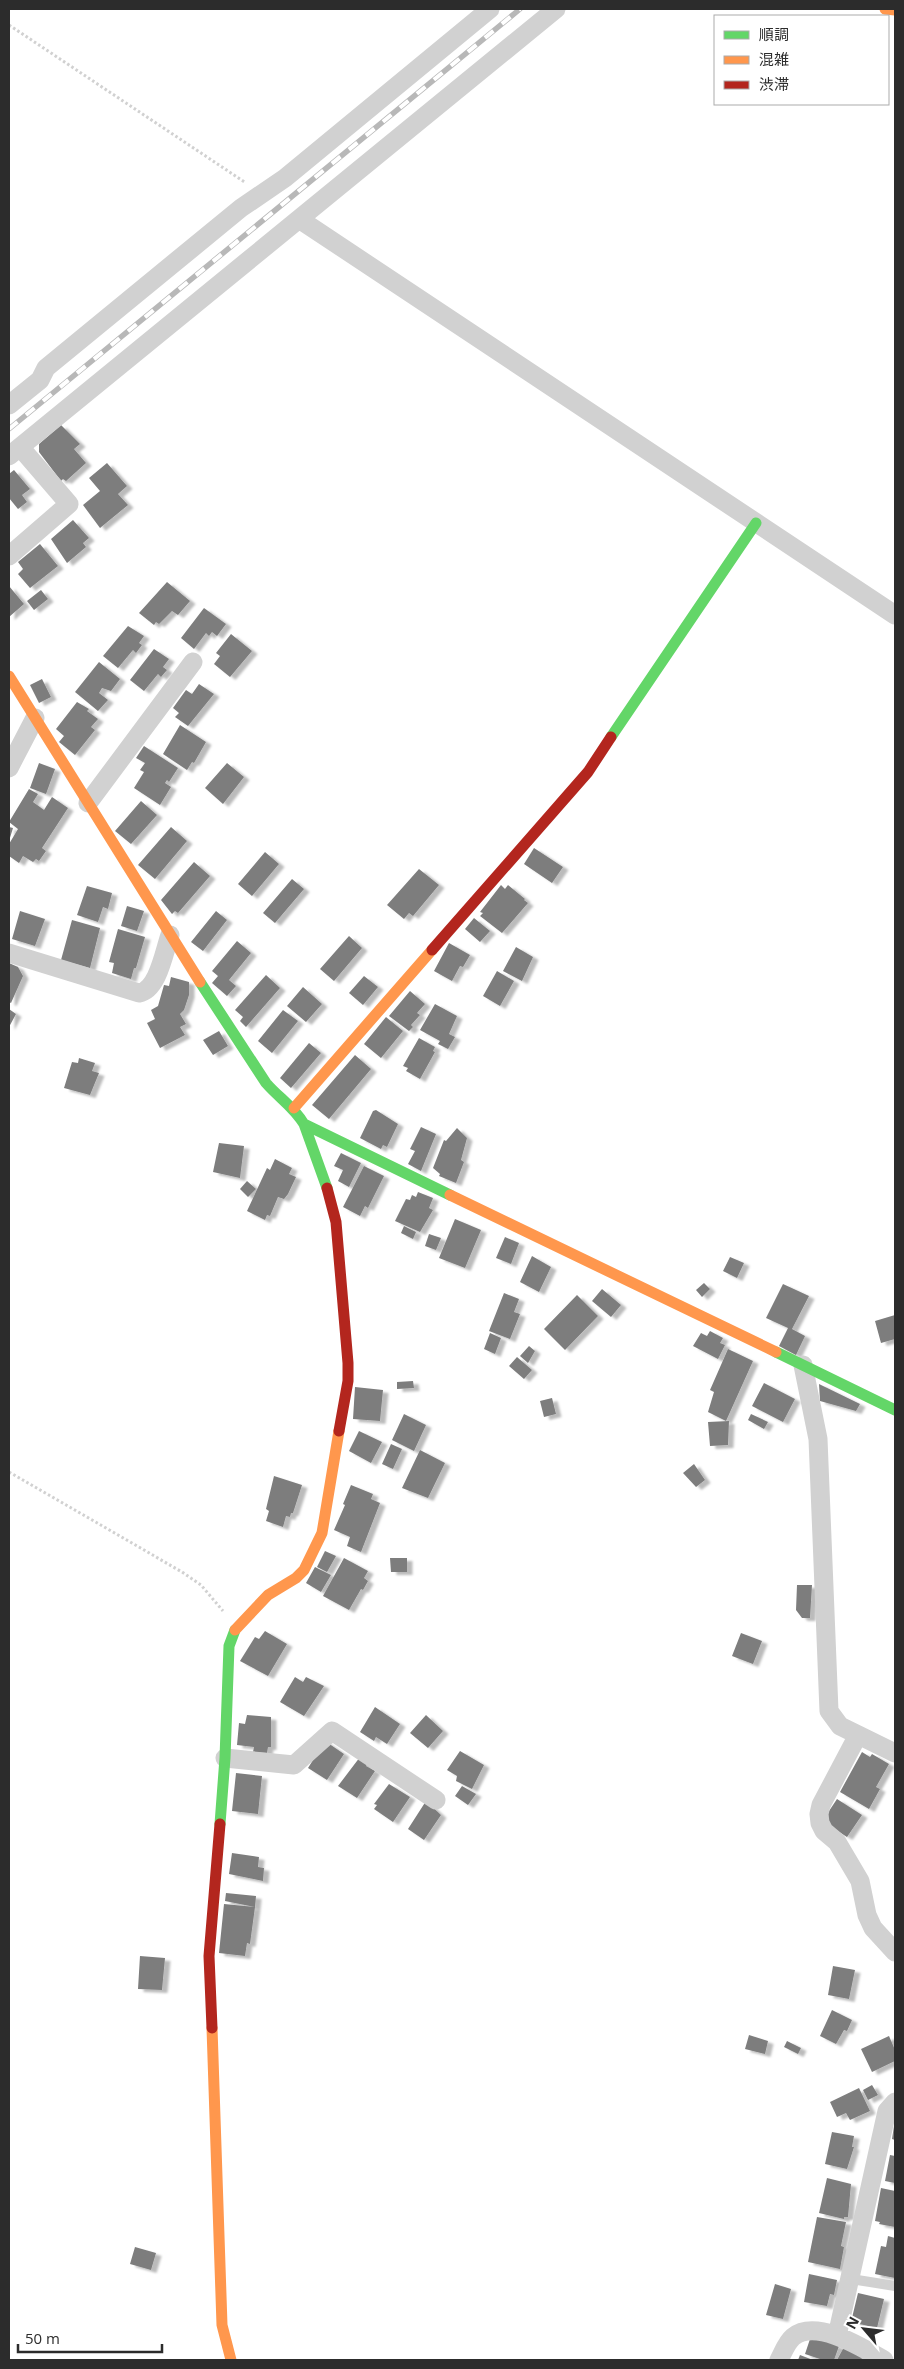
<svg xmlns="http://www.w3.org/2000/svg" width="904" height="2369" font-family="'Open Sans','Noto Sans JP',sans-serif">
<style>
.building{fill:#7d7d7d;filter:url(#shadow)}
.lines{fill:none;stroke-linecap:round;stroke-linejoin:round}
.path{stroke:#d1d1d1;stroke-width:3;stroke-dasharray:2.5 2.5;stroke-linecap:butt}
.lane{stroke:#d1d1d1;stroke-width:10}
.street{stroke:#d1d1d1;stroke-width:19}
.fast{stroke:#63d668;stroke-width:11}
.slow{stroke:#ff974d;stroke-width:11}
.jam{stroke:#b3261e;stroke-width:11}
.rail-casing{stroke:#b8b8b8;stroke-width:5.5}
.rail{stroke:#fff;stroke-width:4;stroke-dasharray:11;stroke-linecap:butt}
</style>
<defs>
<filter id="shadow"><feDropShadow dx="5.5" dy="3" stdDeviation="1" flood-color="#0004"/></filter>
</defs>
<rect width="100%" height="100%" fill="#fff"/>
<path class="building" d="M61,425L80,444L74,449L86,463L66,481L63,479L61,481L39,452V444Z
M107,463L127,486L118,494L128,505L100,528L83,505L100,491L89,478Z
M14,470L30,489L22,495L27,502L18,509L9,498V474Z
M73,520L89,538L83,543L86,547L67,563L51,539Z
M40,544L58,566L30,588L18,574L23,569L18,562Z
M167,582L190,601L178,615L172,611L159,624L156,622L154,625L139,613Z
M9,586L24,604L9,617Z
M41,590L48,599L34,610L27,601Z
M204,608L226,624L217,636L212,632L209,636L206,633L194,649L181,638Z
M128,626L144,636L139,643L142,645L136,653L133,650L118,668L103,656Z
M231,634L252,651L230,677L214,664L220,656L216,653Z
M154,649L169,659L163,667L167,670L161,677L158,674L144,691L130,680Z
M99,662L120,679L111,691L102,688L99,693L108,700L98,711L75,692Z
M42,679L51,697L39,703L30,685Z
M199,684L214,694L188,726L175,717L179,713L173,708L186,690L192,694Z
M77,702L89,709L87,711L98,719L91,727L95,730L75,755L59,742L64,736L56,729Z
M180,725L206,742L194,763L192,762L187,770L163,754Z
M144,746L178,768L169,782L167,780L165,783L171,787L160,805L134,788L144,772L140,770L145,763L136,758Z
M39,763L55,769L46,794L30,788Z
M227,763L244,777L223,804L205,788Z
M29,789L38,794L33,802L44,810L52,797L68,808L42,848L46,851L39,861L36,859L33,862L23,856L19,863L9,856V844L18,829L9,822Z
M141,801L157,815L131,844L115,831Z
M9,827L13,828L9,841Z
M171,827L187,841L155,879L138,865Z
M534,848L563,867L552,883L524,864Z
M265,852L279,864L252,896L238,884Z
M194,862L210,876L178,913L175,911L172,914L161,900Z
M419,869L439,885L413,916L409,913L404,919L387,905Z
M292,879L304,889L275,923L263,913Z
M501,885L505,889L508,885L525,899L524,900L528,903L502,933L480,916L483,913L480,912Z
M87,886L112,893L108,909L103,907L98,922L77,915Z
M127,906L144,911L137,931L121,926Z
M20,911L45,919L35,946L12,939Z
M216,911L227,920L203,951L191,942Z
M474,918L490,931L480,942L465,929Z
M72,920L100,928L90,968L61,960Z
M118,929L145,937L136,968H134L131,979L112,973L114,963L109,962Z
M349,936L362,948L334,981L320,969Z
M237,941L251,953L229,980L236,986L227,996L212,983L218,976L212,971Z
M449,943L470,955L463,967L460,966L452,981L434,971Z
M516,947L533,957L522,981L503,971Z
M9,963L18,967L23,976L11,1003L9,1002Z
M497,971L514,981L500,1006L483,996Z
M266,975L280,988L246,1027L240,1021L243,1017L235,1010Z
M364,976L378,987L363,1005L349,993Z
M171,977L189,982V995L184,1010L180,1014L186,1024L180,1027L185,1035L160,1048L147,1023L155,1019L151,1010L158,1006L164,985L169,986Z
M303,987L322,1004L306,1022L287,1006Z
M410,991L425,1004L417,1013L420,1015L411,1025L413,1027L409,1031L389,1016Z
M435,1004L457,1016L449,1034L455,1037L448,1049L438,1044L440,1041L420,1030Z
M9,1009L16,1014L9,1027Z
M283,1010L298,1021L272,1053L258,1041Z
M386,1017L403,1031L381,1058L364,1044Z
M219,1031L228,1046L213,1055L203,1040Z
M419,1038L435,1047L433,1051L435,1052L420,1079L406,1071L408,1068L403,1066Z
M309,1043L321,1053L291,1088L280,1078Z
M355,1055L371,1069L329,1119L312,1105Z
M79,1058L95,1063L92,1071L99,1073L90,1095L64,1088L72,1062L78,1063Z
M376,1110L398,1124L387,1147L383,1145L381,1149L360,1138L373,1111Z
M421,1127L436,1134L421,1171L408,1164L415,1151L410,1149Z
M457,1128L467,1138L461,1160L464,1162L456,1183L439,1176L440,1174L433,1168L444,1140L446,1141Z
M219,1143L244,1146L240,1178L213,1172Z
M341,1153L361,1163L349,1187L338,1181L343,1170L334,1166Z
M275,1159L292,1168L289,1174L296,1177L288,1194L284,1199L278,1197L270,1216L267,1215L265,1220L247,1211L267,1168L270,1170Z
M364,1166L384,1176L368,1208L365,1206L360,1216L343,1207Z
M247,1181L256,1189L248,1197L240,1189Z
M418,1192L433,1198L429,1208L433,1210L420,1232L395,1221L406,1199L410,1200L412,1195L416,1197Z
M455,1219L481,1230L465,1268L439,1258Z
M404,1226L416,1232L413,1239L401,1233Z
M429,1234L441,1238L436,1250L425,1246Z
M505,1237L519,1243L511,1264L496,1258Z
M532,1256L551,1267L539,1292L520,1282Z
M730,1257L744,1263L737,1278L723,1271Z
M704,1283L710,1289L702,1297L696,1290Z
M783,1284L809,1296L792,1329L805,1336L796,1355L779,1346L788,1328L766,1318Z
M602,1289L621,1305L611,1317L592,1301Z
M504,1293L519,1299L514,1312L520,1314L510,1339L489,1331Z
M577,1295L598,1316L565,1350L544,1329Z
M895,1315V1339L881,1343L875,1321Z
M710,1331L723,1338L720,1343L725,1345L718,1359L693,1346L701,1333L707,1336Z
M490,1333L501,1338L495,1354L484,1349Z
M529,1346L535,1351L528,1363L520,1356Z
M728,1349L753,1361L726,1421L708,1412L714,1392L710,1390Z
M517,1357L532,1370L524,1379L509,1366Z
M413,1381L414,1388L397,1389V1382Z
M764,1383L795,1399L783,1422L752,1406Z
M819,1384L860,1404L856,1411L820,1401Z
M355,1387L383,1390L380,1421L353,1419Z
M552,1398L556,1414L544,1417L540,1401Z
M404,1414L426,1425L414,1451L392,1440Z
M751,1414L768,1422L764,1429L748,1420Z
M729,1421L728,1445L710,1446L708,1422Z
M359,1431L382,1442L371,1463L349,1451Z
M391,1444L402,1449L393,1469L382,1464Z
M420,1450L445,1463L428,1498L402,1488Z
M694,1464L705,1480L696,1487L683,1473Z
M274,1476L302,1485L293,1513H291L290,1517L286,1516L283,1527L266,1521L269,1511L266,1509Z
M351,1485L373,1494L371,1499L380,1503L361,1552L347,1546L350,1537L334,1530L345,1505L343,1504Z
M325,1551L336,1556L327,1572L317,1567Z
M344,1558L368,1571L364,1578L368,1581L363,1590L361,1589L349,1610L323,1596Z
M390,1558H407V1572H391Z
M315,1567L331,1575L321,1592L306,1583Z
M797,1585H812L810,1618H802L796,1610Z
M265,1631L287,1644L268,1676L240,1661L255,1637L259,1639Z
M741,1633L762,1641L753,1664L732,1656Z
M295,1677L303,1682L306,1677L324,1686L304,1716L280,1702Z
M375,1707L400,1724L387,1744L376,1737L374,1741L360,1732Z
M247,1715L271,1717V1747H268L267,1753L253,1752L254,1747L237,1745L239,1723L245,1724Z
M426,1715L443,1731L428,1748L410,1733Z
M325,1741L344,1754L327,1780L308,1768Z
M460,1751L484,1765L472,1789L456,1781L457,1776L447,1770Z
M862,1752L870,1757L872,1754L889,1764L876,1787L880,1789L869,1809L840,1792Z
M360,1757L368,1762L366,1766L375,1771L357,1798L338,1786Z
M236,1773L262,1776L258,1814L232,1811Z
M389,1784L410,1797L393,1822L374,1809L377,1805L374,1804Z
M462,1786L476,1794L468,1805L455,1796Z
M837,1799L862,1815L847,1837L824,1822L825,1817Z
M426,1801L441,1815L424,1840L408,1829Z
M232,1853L259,1857L258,1867L264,1868L263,1881L229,1874Z
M226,1893L256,1896L255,1907L225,1901Z
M224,1904L255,1907L250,1944L247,1943L245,1956L219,1953Z
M140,1956L165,1958L162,1990L138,1989Z
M833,1966L855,1970L849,1999L828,1995Z
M832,2010L852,2020L847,2031L844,2030L836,2044L820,2036Z
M749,2035L768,2041L765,2054L745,2049Z
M889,2036L895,2050V2061L872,2072L861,2049Z
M787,2041L801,2048L798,2054L784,2047Z
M872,2085L878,2095L868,2100L863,2090Z
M859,2088L870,2111L850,2120L846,2113L837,2117L830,2102Z
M894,2126L895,2127V2140L892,2139Z
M832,2132L854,2136L852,2147H854L847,2169L825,2164Z
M890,2155L895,2156V2183L885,2181Z
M827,2178L851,2184L848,2217H844V2219L819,2213Z
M881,2188L895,2191V2227L879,2224L880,2222L875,2221Z
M817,2217L846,2222L841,2246L844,2247L840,2269L808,2262Z
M888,2236L895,2238V2278L875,2274L881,2246L886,2247Z
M135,2247L156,2253L151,2270L130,2264Z
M809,2274L837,2280L834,2295L830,2294L827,2306L804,2302Z
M775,2284L791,2289L783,2319L766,2315Z
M858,2293L884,2299L877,2328L851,2322Z
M811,2336L839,2346L834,2360H823L805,2354Z
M844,2347L863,2356L861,2360H837Z
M800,2355L813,2360H798Z"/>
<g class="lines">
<path class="path" d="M9,25L246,183
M9,1472L182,1572L201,1585L223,1611"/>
<path class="lane" d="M851,2279L895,2286"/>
<path class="street" d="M299,219L895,615
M9,405L40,380L46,368L241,208L285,178L490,9
M9,456L556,9
M9,556L69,504L20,447
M9,768L35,718
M88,803L193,662
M9,953L139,993C158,990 164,952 170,935
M803,1365L818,1439L829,1711L840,1726L895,1753
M858,1735L821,1805L819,1814L820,1823L824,1831L837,1842L860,1881L867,1915L873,1928L895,1952
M225,1758L294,1765L332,1731L436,1800
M837,2336L887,2111L895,2102
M779,2360C783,2353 786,2343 793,2337C816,2318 863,2348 884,2360"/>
<path class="fast" d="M611,737L756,523
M200,982L266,1083C280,1099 293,1106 304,1124L450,1195
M304,1124L327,1188
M776,1352L895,1410
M220,1824L225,1758L229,1646L235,1630"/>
<path class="slow" d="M885,9L895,10
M9,676L200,982
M294,1108L432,950
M450,1195L776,1352
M235,1630L268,1595L296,1578L304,1570L322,1533L339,1431
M212,2028L222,2325L231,2360"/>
<path class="jam" d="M432,950L588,772L611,737
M327,1188L336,1222L348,1363V1381L339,1431
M212,2028L209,1956L220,1824"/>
<defs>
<path id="rail" d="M9,429L520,9"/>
</defs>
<use href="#rail" class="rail-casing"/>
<use href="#rail" class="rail"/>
</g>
<rect width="904" height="2369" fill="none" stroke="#2c2c2c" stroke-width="20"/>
<rect x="714" y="15" width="175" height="90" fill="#ffffff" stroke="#ababab"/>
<rect x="724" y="31" width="25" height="8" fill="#63d668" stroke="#ababab"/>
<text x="759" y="40" font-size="15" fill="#2c2c2c">順調</text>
<rect x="724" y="56" width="25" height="8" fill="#ff974d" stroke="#ababab"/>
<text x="759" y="65" font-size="15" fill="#2c2c2c">混雑</text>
<rect x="724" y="81" width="25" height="8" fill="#b3261e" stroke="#ababab"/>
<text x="759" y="90" font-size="15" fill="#2c2c2c">渋滞</text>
<g transform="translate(864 2329) rotate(298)" stroke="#ffffff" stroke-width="4" paint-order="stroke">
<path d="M0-4L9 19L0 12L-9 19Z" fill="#2c2c2c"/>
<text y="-8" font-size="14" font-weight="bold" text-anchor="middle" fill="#2c2c2c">N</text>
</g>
<path d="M18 2344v8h144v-8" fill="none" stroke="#2c2c2c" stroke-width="2.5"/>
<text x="25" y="2344" font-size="15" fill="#2c2c2c" stroke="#ffffff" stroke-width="4" paint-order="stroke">50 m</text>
</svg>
